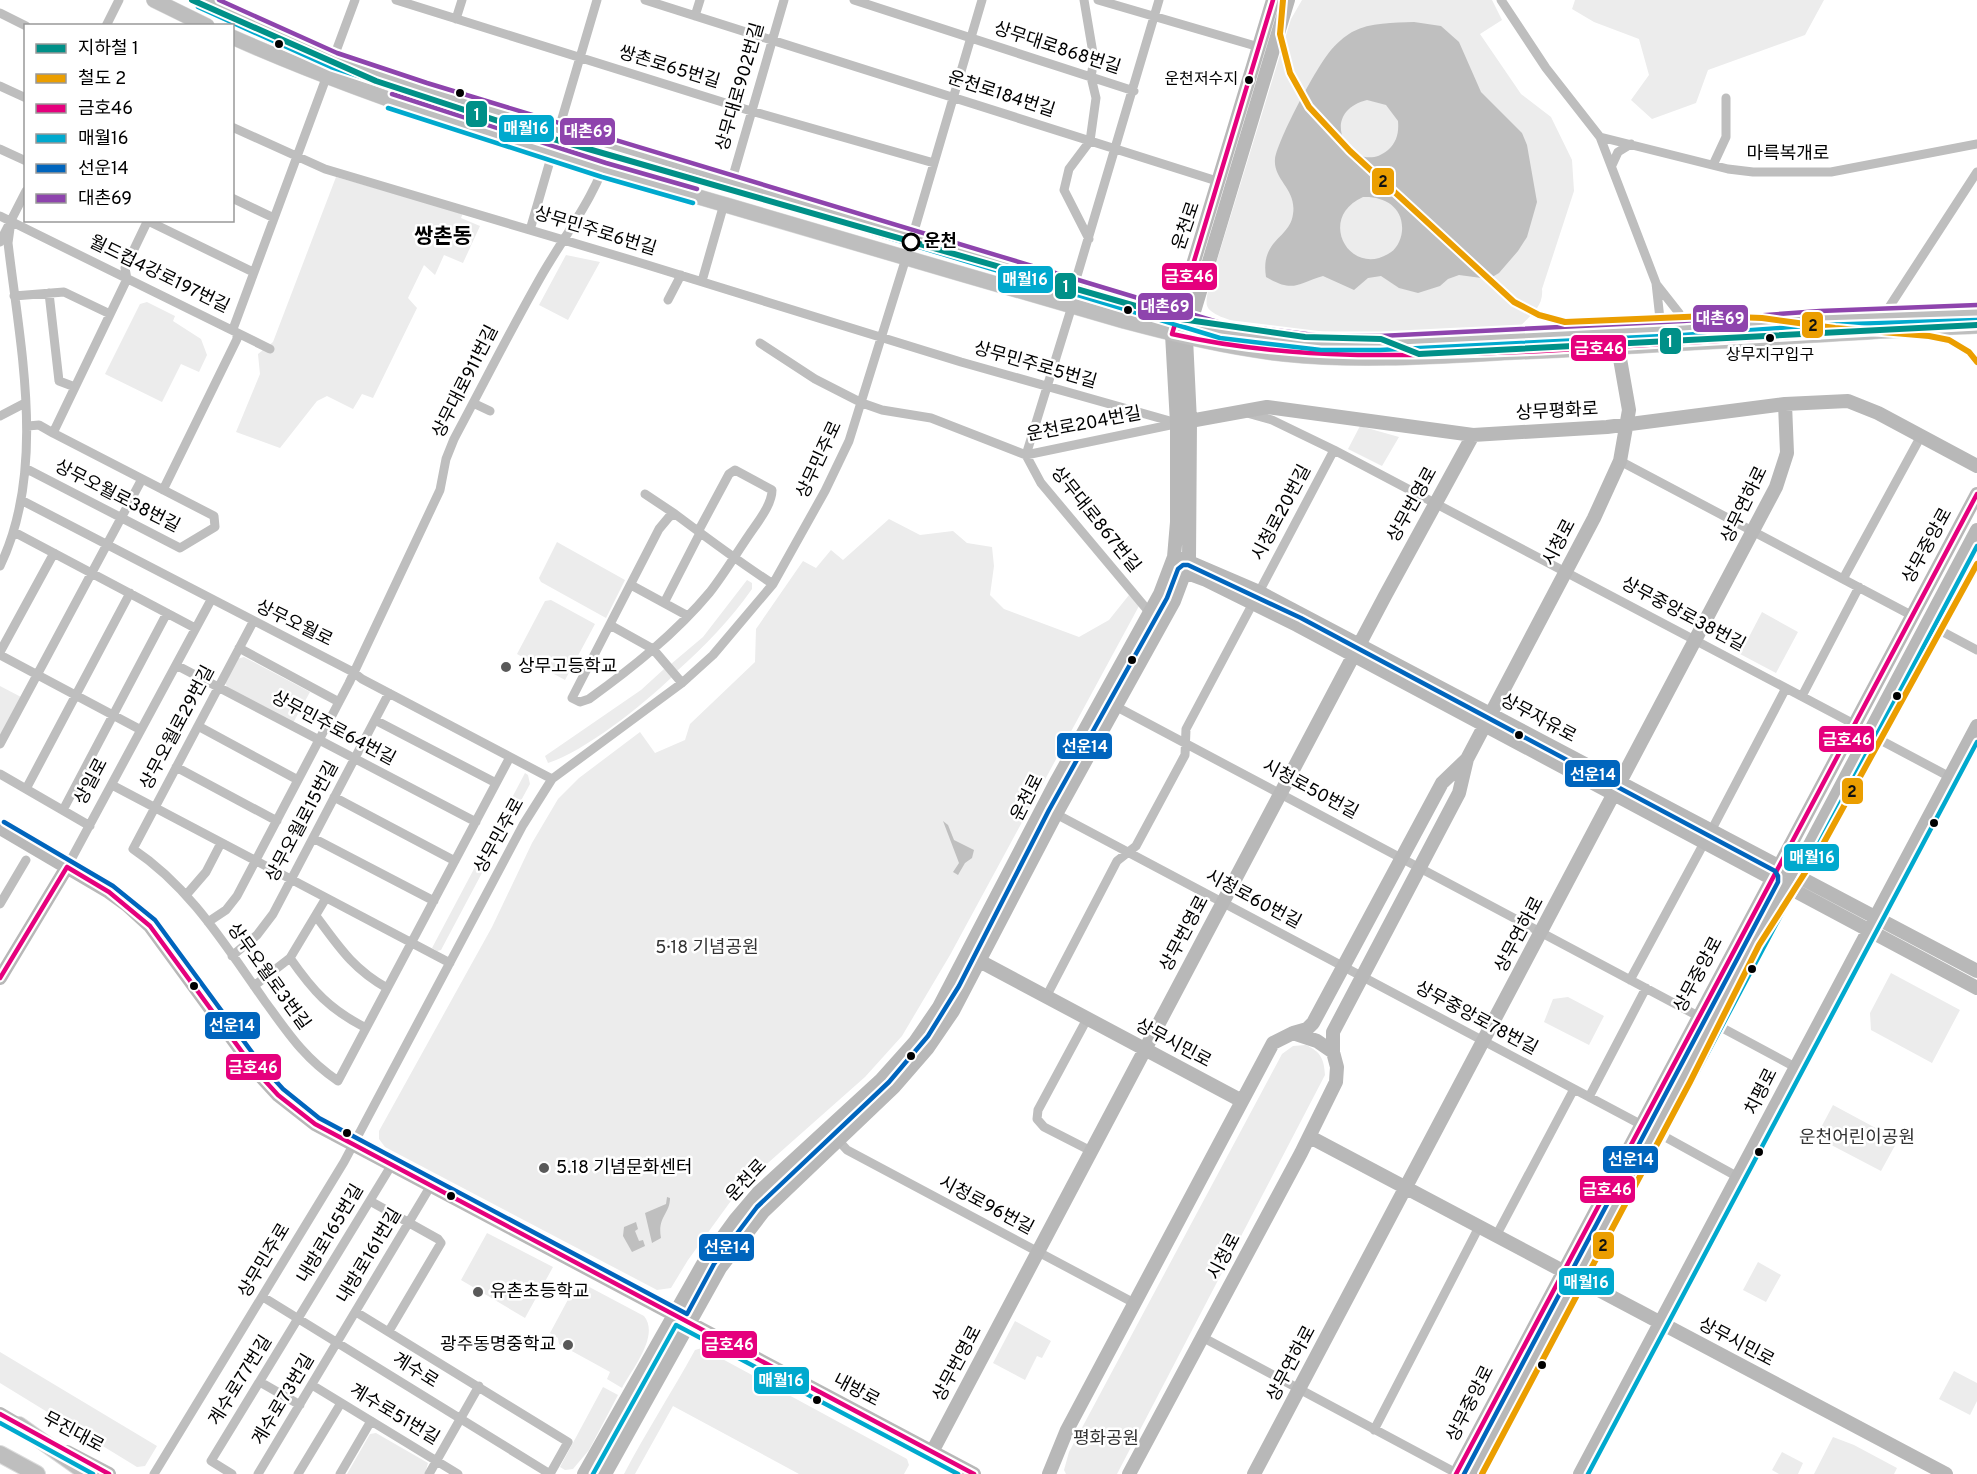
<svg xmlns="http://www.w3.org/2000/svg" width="1977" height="1474" font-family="Overpass,'Noto Sans KR',sans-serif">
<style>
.green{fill:#ececec}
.water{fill:#bfbfbf;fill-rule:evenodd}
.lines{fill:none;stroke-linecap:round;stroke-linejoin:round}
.primary-casing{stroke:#dbdbdb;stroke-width:16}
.highway-casing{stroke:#dbdbdb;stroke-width:18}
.street{stroke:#bebebe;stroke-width:9}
.secondary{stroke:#b8b8b8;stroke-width:14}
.primary{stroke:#bebebe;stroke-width:15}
.highway{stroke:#bebebe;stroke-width:16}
.bus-1-casing{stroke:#fff;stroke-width:9}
.bus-2-casing{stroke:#fff;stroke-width:9}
.bus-3-casing{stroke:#fff;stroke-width:9}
.bus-4-casing{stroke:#fff;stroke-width:9}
.bus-1{stroke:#e5007d;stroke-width:4.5}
.bus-2{stroke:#00a9ce;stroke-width:4.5}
.bus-3{stroke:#0065bd;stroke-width:4.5}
.bus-4{stroke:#8e44ad;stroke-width:4.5}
.rail-1-casing{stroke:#fff;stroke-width:10}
.rail-1{stroke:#eb9e00;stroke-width:6}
.metro-1-casing{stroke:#fff;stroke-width:10}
.metro-1{stroke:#009088;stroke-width:6}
.bus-dot{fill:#000;stroke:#fff;stroke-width:2}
.stop-dot{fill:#fff;stroke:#000;stroke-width:3}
.poi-dot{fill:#595959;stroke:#fff;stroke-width:2}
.labels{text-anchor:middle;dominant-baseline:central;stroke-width:5;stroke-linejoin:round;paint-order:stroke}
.bus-label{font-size:16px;fill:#000;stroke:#fff;text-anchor:end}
.street-label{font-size:18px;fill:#000;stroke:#fff}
.stop-label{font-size:18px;font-weight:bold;fill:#000;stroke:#fff;text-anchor:start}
.poi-label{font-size:18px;fill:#000;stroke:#fff;text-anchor:start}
.park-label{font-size:18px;fill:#333;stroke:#fff}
.quarter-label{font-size:21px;font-weight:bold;fill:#000;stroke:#fff}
.line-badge{stroke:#fff;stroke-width:2}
.badge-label{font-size:16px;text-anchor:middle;font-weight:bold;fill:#fff}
.pale-badge-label{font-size:16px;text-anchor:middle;font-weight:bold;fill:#111}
</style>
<rect width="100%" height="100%" fill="#fff"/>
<path class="green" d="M1302,0H1492L1502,20L1480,34L1521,94L1551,117L1572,160L1574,191L1542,289C1544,307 1529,317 1517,329C1462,331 1249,342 1211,311C1204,306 1207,298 1208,290L1291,19Z
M1575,0H1824L1805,35L1708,70L1696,103L1652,119L1631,100L1649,75L1639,39L1594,22L1572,9Z
M336,177L463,213L461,218L480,226L463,263L444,255L435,275L424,265L408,298L417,308L373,398L362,394L353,409L327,396L317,401L280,448L236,432L260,374L258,354L273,342Z
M566,255L600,262L568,320L539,305Z
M147,302L175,316L173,321L201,339L207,355L199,372L181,364L162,402L105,374L140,304Z
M1360,426L1399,437L1382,466L1348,449Z
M889,519L920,535L953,531L967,543L992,547L994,566L990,595L1004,609L1079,637L1109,620L1129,595L1139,606L950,955L902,1036L865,1077L741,1187L688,1260L671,1288L657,1290L385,1147L379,1139V1131L492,927L532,843L558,799L579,778L640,732L655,753L685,740L690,724L755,662L756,629L803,561L816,568L831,550L843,560Z
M557,542L625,580L606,618L541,582L539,578Z
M747,580L752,583V589C730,620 705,646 677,671L671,664L703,637Z
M551,600L595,624L565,680L517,654L545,601Z
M1762,612L1798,632L1776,673L1740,654Z
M244,657L310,692L293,723L228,689L225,682L237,659Z
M664,669L672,677C644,704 584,752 548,763L545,756L641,690Z
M0,686L21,697L0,736Z
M525,773L528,775L530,784L504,832L496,828Z
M492,835L500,839L441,950L437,951L432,948Z
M1891,973L1960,1010L1932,1063L1871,1030L1870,1013Z
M1568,997L1604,1016L1589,1045L1544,1022L1553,999Z
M1306,1045C1321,1052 1324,1059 1325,1075L1117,1474H1066L1064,1470L1069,1452L1282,1054L1293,1046Z
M1833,1105L1898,1140L1881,1171L1816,1137Z
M487,1233L553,1267L525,1318L461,1280Z
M1758,1262L1781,1275L1766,1302L1743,1290Z
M578,1281L644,1316C660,1336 632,1369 622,1388L607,1379L610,1372L559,1344L558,1338L550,1333Z
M1015,1321L1051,1341L1042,1358L1037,1356L1025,1380L993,1363Z
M702,1348L907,1459L909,1465L904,1474H799L673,1406L635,1474H624C646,1432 672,1392 695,1350Z
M0,1352L157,1446L145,1466L137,1467L0,1383Z
M1954,1371L1977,1383V1401L1970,1415L1939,1399Z
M603,1387L618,1395L589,1450L573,1469L565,1470L560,1467Z
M376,1433L428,1463L425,1474H347L370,1434Z
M1833,1437L1854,1445L1897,1468L1894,1474H1814Z
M1782,1452L1803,1463L1798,1474H1779L1772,1470Z"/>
<path class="water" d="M1414,22L1441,26L1459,42L1481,92L1522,133L1527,145L1537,202L1527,237L1518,251L1499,273L1489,279L1459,275L1448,279L1440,286L1418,293L1399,288L1381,276L1368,278L1354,290L1323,276C1296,284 1294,293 1266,277C1260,239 1290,239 1293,214C1297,189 1273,180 1275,159C1278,139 1317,66 1331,50C1336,44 1345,36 1352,32C1371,22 1393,23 1414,22ZM1367,100L1386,105L1398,121C1399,132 1397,142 1388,150C1354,179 1313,114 1367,100ZM1363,197C1384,196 1404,207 1402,231C1401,241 1396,250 1388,254C1350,277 1316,218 1363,197Z
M943,821L948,825L954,840L974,850L972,858L965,863L958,875L953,872L959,863Z
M667,1197L670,1198C670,1214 657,1217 661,1238L652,1243L645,1213L666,1204Z
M636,1222L638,1229L635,1231L639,1241L643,1240L645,1246L632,1252L623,1236L624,1227Z"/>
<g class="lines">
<defs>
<path id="primary" d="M154,0L207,26
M201,0L334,60L425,90L1222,331L1322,343H1380L1683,328L1820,318L1977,312
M232,37C392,108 559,156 726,205C859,244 991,283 1124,321C1177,335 1229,348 1284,354C1359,362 1439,356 1515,352C1669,346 1823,333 1977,326"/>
<path id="highway" d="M19,1425L88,1474
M0,1454L37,1474"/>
</defs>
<use href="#primary" class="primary-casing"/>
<use href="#highway" class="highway-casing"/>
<path class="street" d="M396,0L751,111L934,163
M645,0L1220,182
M854,0L1134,91
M1084,0L1094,59L1091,77L1096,98L1090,141L1069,169L1064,190L1089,239
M1098,0L1259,47
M1501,0L1546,68L1600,137L1656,283L1661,328
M0,13L26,26
M695,16L700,0
M456,19L462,0
M106,26L119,0
M0,86L26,98
M232,127L325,169L641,263L961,362L1177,423
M558,132L597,0
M1600,137L1728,169L1753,172H1831L1977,144
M0,149L26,161
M1612,165L1618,152L1631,144
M1713,165L1726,137V98
M731,183L784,0
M232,198L274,218
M0,216L270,349
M146,220L253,272
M530,230L552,154
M912,238L982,0
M0,242L26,191
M702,281L724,204
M1657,285L1679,313L1683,328
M1074,286L1159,0
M49,293L59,381L75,387
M14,296L64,292L110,314
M668,300L681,275
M1072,306L1026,455L1041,483L1150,613
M1884,315L1977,172
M760,343L815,379L862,403L882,410L931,418L1026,455L1175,424
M473,403L490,411
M1247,413L1272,420L1334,450L1854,724
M0,416L25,403
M28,426L39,425L53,433
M1620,461L1911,615
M25,468L180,548L215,527L214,516L53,433L127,279L125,268L148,220
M163,490L237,339V334L233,329L355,0
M645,494L675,514
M21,500L353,672L362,679L552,779
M14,532L195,628
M0,566C47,469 20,346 8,243L11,221
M1843,579L1921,436
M631,585L688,616
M1259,592L1334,450
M664,603L700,533V528L729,474L735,470L772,490C772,505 757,523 749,535C736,554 724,574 710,592C675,634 632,668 589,699L580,702L572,698L659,529L669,517L675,514C707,538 739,562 773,584
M253,622L133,849C190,887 225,945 264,1000C288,1033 304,1058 338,1081L510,757
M1928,624L1977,650
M610,625L653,649L682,683
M239,648L339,702
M0,652L54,553
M0,655L141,730
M176,665L476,822
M1802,696L1859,587
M1117,707L1698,1016
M375,720L496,783
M198,726L298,780
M1869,734L1950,777
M0,744L142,479
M176,767L277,821
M0,774L90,826
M112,785L450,963
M26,789L130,593
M334,797L455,861
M63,810L167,613
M1056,814L1640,1124
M1711,831L1786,688
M313,838L434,901
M67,867L211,600
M187,894L206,872L221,843
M0,904L26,860
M316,916C339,947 353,969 387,988
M208,922L226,910L237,896L349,683L440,490L446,459L454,439C484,383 512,327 543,273C567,232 597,194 610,148
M232,956L257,935L273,914L389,693
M290,958C313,991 329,1009 366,1028
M1630,980L1704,843
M254,986L290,958L326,898
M1046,997L1117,861L1136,846L1185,755L1186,729L1253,603
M1087,1019L1038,1110L1037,1119L1044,1127L1091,1151
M1715,1024L1795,1067
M1589,1097L1646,988
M827,1128L847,1150L1136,1304
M1658,1133L1738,1177
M370,1201L438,1239L441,1243L389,1331
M1496,1236L1574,1089
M263,1297L550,1474
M356,1312L568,1442L550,1474
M1202,1337L1458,1474
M260,1382L300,1405
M312,1385L458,1474
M1374,1430L1479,1227
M154,1474L344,1162L523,825L552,779L682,683L713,655L773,584L825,491L849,441L906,258
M232,1474L211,1461L391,1166
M258,1474L430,1187
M298,1474L341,1403
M340,1474L371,1421
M429,1474L479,1386"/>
<path class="secondary" d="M1190,421L1267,407L1473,435L1607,427L1785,404L1848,401L1878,413L1977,466
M1182,559L1259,592L1977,971
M1176,569L1206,580L1297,625L1977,988
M0,828L109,892L127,905L150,926L256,1071L278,1095L315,1124L974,1474
M972,957L1242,1101
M0,978L67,867
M1293,1033L1307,1029L1313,1023L1442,783L1467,759
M1333,1052V1032L1459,793L1467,759L1594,518L1620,461L1629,410L1616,336
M1310,1137L1946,1474
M0,1414L27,1430
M67,1452L109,1474
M932,1452L1385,596L1473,435
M584,1474L703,1264L735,1220L758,1193L881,1080L915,1042L939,1007L1055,784L1160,594L1174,557L1177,522V423L1172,334L1273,0
M605,1474L720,1268L763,1212L894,1087L927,1049L953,1011L1056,814L1174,601L1189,561L1190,421L1186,338L1288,0
M1049,1474L1067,1430L1273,1043L1293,1033L1317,1041L1333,1052L1337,1067L1336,1082L1301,1153L1129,1474
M1254,1474L1776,487L1787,453L1785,404
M1456,1474L1977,494
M1476,1474L1977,530
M1580,1474L1977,726"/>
<use href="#primary" class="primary"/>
<use href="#highway" class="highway"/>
<defs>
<path id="bus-1" d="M1273,0L1172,334C1295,362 1417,356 1542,351C1687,344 1832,333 1977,326
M67,867L109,892L150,926L256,1071L278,1095L315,1124L974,1474
M0,978L67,867
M0,1414L109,1474
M1456,1474L1977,494"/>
<path id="bus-2" d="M198,7L331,67L423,97L1220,338L1321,350H1380L1683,335L1820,325L1977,320
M388,108L602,177L693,203
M0,1423L93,1474
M593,1474L676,1325L958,1474
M1484,1474L1977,546
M1588,1474L1977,742"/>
<path id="bus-3" d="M4,822L113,886L155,920L262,1066L283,1089L319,1118L687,1314L714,1264L757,1207L889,1082L928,1036L959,986L1049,810L1167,598L1178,569L1183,565H1188L1301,618L1775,871L1778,876V882L1464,1474"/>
<path id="bus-4" d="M219,0L337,53L427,83L1224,324L1322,336H1380L1683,321L1820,311L1977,305
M392,94L606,163L697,189"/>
</defs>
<use href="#bus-1" class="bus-1-casing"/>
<use href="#bus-2" class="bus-2-casing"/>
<use href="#bus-3" class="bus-3-casing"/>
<use href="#bus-4" class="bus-4-casing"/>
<use href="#bus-1" class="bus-1"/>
<use href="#bus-2" class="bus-2"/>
<use href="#bus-3" class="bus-3"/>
<use href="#bus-4" class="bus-4"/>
<defs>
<path id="rail-1" d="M1283,0L1280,34L1290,73L1309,107L1350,151L1514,302L1539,315L1565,322L1708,316L1762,318L1835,328L1929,336L1949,340L1969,352L1977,362
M1482,1474L1690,1082L1759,945L1822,846L1977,564"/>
</defs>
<use href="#rail-1" class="rail-1-casing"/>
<use href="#rail-1" class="rail-1"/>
<defs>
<path id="metro-1" d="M192,0L376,81L550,138L1181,319L1305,337L1381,339L1419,354L1977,325"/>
</defs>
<use href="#metro-1" class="metro-1-casing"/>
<use href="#metro-1" class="metro-1"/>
</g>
<g class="bus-dot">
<circle cx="279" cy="44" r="5"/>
<circle cx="1249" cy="80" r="5"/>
<circle cx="460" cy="93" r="5"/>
<circle cx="1128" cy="310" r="5"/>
<circle cx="1770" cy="338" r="5"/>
<circle cx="1132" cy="660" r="5"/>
<circle cx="1897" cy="696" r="5"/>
<circle cx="1519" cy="735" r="5"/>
<circle cx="1934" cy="823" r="5"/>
<circle cx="1752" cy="969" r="5"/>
<circle cx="194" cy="986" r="5"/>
<circle cx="911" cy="1056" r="5"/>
<circle cx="347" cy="1133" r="5"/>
<circle cx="1759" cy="1152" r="5"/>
<circle cx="451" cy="1196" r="5"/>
<circle cx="1542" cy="1365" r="5"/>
<circle cx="817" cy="1400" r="5"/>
</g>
<circle class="stop-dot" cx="911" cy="242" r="8"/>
<g class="poi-dot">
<circle cx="506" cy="667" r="6"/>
<circle cx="544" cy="1168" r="6"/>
<circle cx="478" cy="1292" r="6"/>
<circle cx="568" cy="1345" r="6"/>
</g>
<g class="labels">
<g class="bus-label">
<text x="1238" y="80">운천저수지</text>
<text x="1770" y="356" text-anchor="middle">상무지구입구</text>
</g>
<g class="street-label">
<text transform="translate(1057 49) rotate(18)">상무대로868번길</text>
<text transform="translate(669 68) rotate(17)">쌍촌로65번길</text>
<text transform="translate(741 87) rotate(-74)">상무대로902번길</text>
<text transform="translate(1001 95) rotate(18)">운천로184번길</text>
<text x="1788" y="154">마륵복개로</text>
<text transform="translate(1187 226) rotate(-71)">운천로</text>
<text transform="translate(595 232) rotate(17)">상무민주로6번길</text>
<text transform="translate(159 275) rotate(26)">월드컵4강로197번길</text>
<text transform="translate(1035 366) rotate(16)">상무민주로5번길</text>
<text transform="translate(466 382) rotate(-63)">상무대로911번길</text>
<text transform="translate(1557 412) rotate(-3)">상무평화로</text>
<text transform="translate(1084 425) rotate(-11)">운천로204번길</text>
<text transform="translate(820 460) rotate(-65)">상무민주로</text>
<text transform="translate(117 497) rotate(27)">상무오월로38번길</text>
<text transform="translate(1413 505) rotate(-61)">상무번영로</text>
<text transform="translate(1745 505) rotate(-64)">상무연하로</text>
<text transform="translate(1282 513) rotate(-62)">시청로20번길</text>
<text transform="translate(1095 520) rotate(51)">상무대로867번길</text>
<text transform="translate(1560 543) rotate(-62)">시청로</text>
<text transform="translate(1928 546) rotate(-61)">상무중앙로</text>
<text transform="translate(1683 615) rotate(28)">상무중앙로38번길</text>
<text transform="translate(294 624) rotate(26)">상무오월로</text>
<text transform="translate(1538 719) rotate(28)">상무자유로</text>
<text transform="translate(178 728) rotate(-62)">상무오월로29번길</text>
<text transform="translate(333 729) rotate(28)">상무민주로64번길</text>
<text transform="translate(92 782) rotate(-62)">상일로</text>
<text transform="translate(1310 790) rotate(28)">시청로50번길</text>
<text transform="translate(1028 798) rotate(-63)">운천로</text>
<text transform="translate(303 822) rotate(-62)">상무오월로15번길</text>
<text transform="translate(500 836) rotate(-61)">상무민주로</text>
<text transform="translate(1253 900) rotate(28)">시청로60번길</text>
<text transform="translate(1185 934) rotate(-62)">상무번영로</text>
<text transform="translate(1520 935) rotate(-62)">상무연하로</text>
<text transform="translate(1699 975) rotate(-62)">상무중앙로</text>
<text transform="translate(268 977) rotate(54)">상무오월로3번길</text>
<text transform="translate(1476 1019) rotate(28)">상무중앙로78번길</text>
<text transform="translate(1173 1044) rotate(28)">상무시민로</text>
<text transform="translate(1762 1092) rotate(-63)">치평로</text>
<text transform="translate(747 1181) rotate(-47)">운천로</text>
<text transform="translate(986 1206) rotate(28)">시청로96번길</text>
<text transform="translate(331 1234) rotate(-59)">내방로165번길</text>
<text transform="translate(370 1256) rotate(-59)">내방로161번길</text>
<text transform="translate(1225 1257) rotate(-62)">시청로</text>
<text transform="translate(265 1261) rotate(-59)">상무민주로</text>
<text transform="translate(1736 1343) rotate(28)">상무시민로</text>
<text transform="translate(958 1364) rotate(-62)">상무번영로</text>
<text transform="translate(1292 1364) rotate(-62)">상무연하로</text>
<text transform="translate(415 1371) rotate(32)">계수로</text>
<text transform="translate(241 1381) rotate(-58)">계수로77번길</text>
<text transform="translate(856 1391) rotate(28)">내방로</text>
<text transform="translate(284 1400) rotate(-59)">계수로73번길</text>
<text transform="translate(1471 1404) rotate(-63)">상무중앙로</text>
<text transform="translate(394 1415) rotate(31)">계수로51번길</text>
<text transform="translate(73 1433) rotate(28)">무진대로</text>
</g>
<g class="stop-label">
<text x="924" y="242">운천</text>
</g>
<g class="poi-label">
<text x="518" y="667">상무고등학교</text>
<text x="556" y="1168">5.18 기념문화센터</text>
<text x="490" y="1292">유촌초등학교</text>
<text x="556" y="1345" text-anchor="end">광주동명중학교</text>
</g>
<g class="park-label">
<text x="707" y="948">5·18 기념공원</text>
<text x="1857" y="1138">운천어린이공원</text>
<text x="1106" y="1439">평화공원</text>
</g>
<g class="quarter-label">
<text x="443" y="237">쌍촌동</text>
</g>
</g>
<g class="line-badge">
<rect x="465" y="100" width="23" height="28" rx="6" fill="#009088"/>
<rect x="498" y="114" width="57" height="29" rx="6" fill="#00a9ce"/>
<rect x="559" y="117" width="57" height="29" rx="6" fill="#8e44ad"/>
<rect x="1371" y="167" width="24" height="29" rx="6" fill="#eb9e00"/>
<rect x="1161" y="262" width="57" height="29" rx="6" fill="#e5007d"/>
<rect x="997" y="265" width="57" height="29" rx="6" fill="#00a9ce"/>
<rect x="1054" y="272" width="23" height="28" rx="6" fill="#009088"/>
<rect x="1137" y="292" width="57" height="29" rx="6" fill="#8e44ad"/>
<rect x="1692" y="304" width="57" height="29" rx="6" fill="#8e44ad"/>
<rect x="1801" y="311" width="23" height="28" rx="6" fill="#eb9e00"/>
<rect x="1659" y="327" width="23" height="28" rx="6" fill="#009088"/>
<rect x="1570" y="334" width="57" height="28" rx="6" fill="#e5007d"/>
<rect x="1818" y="725" width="57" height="28" rx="6" fill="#e5007d"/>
<rect x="1056" y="732" width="57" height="28" rx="6" fill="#0065bd"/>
<rect x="1564" y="759" width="57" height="29" rx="6" fill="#0065bd"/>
<rect x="1841" y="777" width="23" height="28" rx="6" fill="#eb9e00"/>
<rect x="1783" y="843" width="57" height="29" rx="6" fill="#00a9ce"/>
<rect x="204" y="1011" width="57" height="29" rx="6" fill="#0065bd"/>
<rect x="225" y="1053" width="57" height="28" rx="6" fill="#e5007d"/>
<rect x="1602" y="1145" width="57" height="29" rx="6" fill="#0065bd"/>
<rect x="1579" y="1175" width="57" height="29" rx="6" fill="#e5007d"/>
<rect x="1592" y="1231" width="23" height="29" rx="6" fill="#eb9e00"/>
<rect x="698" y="1233" width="57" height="29" rx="6" fill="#0065bd"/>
<rect x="1558" y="1267" width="57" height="29" rx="6" fill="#00a9ce"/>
<rect x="701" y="1330" width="57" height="29" rx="6" fill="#e5007d"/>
<rect x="753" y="1366" width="57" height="29" rx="6" fill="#00a9ce"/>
</g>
<g class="badge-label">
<text x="477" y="120">1</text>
<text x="526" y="134">매월16</text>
<text x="588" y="137">대촌69</text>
<text x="1189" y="282">금호46</text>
<text x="1025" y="285">매월16</text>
<text x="1066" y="292">1</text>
<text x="1165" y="312">대촌69</text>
<text x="1720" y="324">대촌69</text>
<text x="1670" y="347">1</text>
<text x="1599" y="354">금호46</text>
<text x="1847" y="745">금호46</text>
<text x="1085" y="752">선운14</text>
<text x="1593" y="780">선운14</text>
<text x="1812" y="863">매월16</text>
<text x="232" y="1031">선운14</text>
<text x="253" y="1073">금호46</text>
<text x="1631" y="1165">선운14</text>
<text x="1607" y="1195">금호46</text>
<text x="727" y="1253">선운14</text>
<text x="1586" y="1288">매월16</text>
<text x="729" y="1350">금호46</text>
<text x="781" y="1386">매월16</text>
</g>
<g class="pale-badge-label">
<text x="1383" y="187">2</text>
<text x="1813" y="331">2</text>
<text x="1852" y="797">2</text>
<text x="1603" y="1251">2</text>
</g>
<rect x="24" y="24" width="210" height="198" fill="#ffffff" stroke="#999999" stroke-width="1.5"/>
<rect x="36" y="44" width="30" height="9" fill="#009088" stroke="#999999" stroke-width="1.5"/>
<text x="78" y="54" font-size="18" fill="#000000">지하철 1</text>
<rect x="36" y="74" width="30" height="9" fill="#eb9e00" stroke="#999999" stroke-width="1.5"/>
<text x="78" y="84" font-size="18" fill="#000000">철도 2</text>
<rect x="36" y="104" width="30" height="9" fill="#e5007d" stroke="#999999" stroke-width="1.5"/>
<text x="78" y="114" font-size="18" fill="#000000">금호46</text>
<rect x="36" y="134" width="30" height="9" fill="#00a9ce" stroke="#999999" stroke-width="1.5"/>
<text x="78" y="144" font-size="18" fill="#000000">매월16</text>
<rect x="36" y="164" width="30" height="9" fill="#0065bd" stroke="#999999" stroke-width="1.5"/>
<text x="78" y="174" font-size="18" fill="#000000">선운14</text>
<rect x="36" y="194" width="30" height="9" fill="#8e44ad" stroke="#999999" stroke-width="1.5"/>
<text x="78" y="204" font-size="18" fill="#000000">대촌69</text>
</svg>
